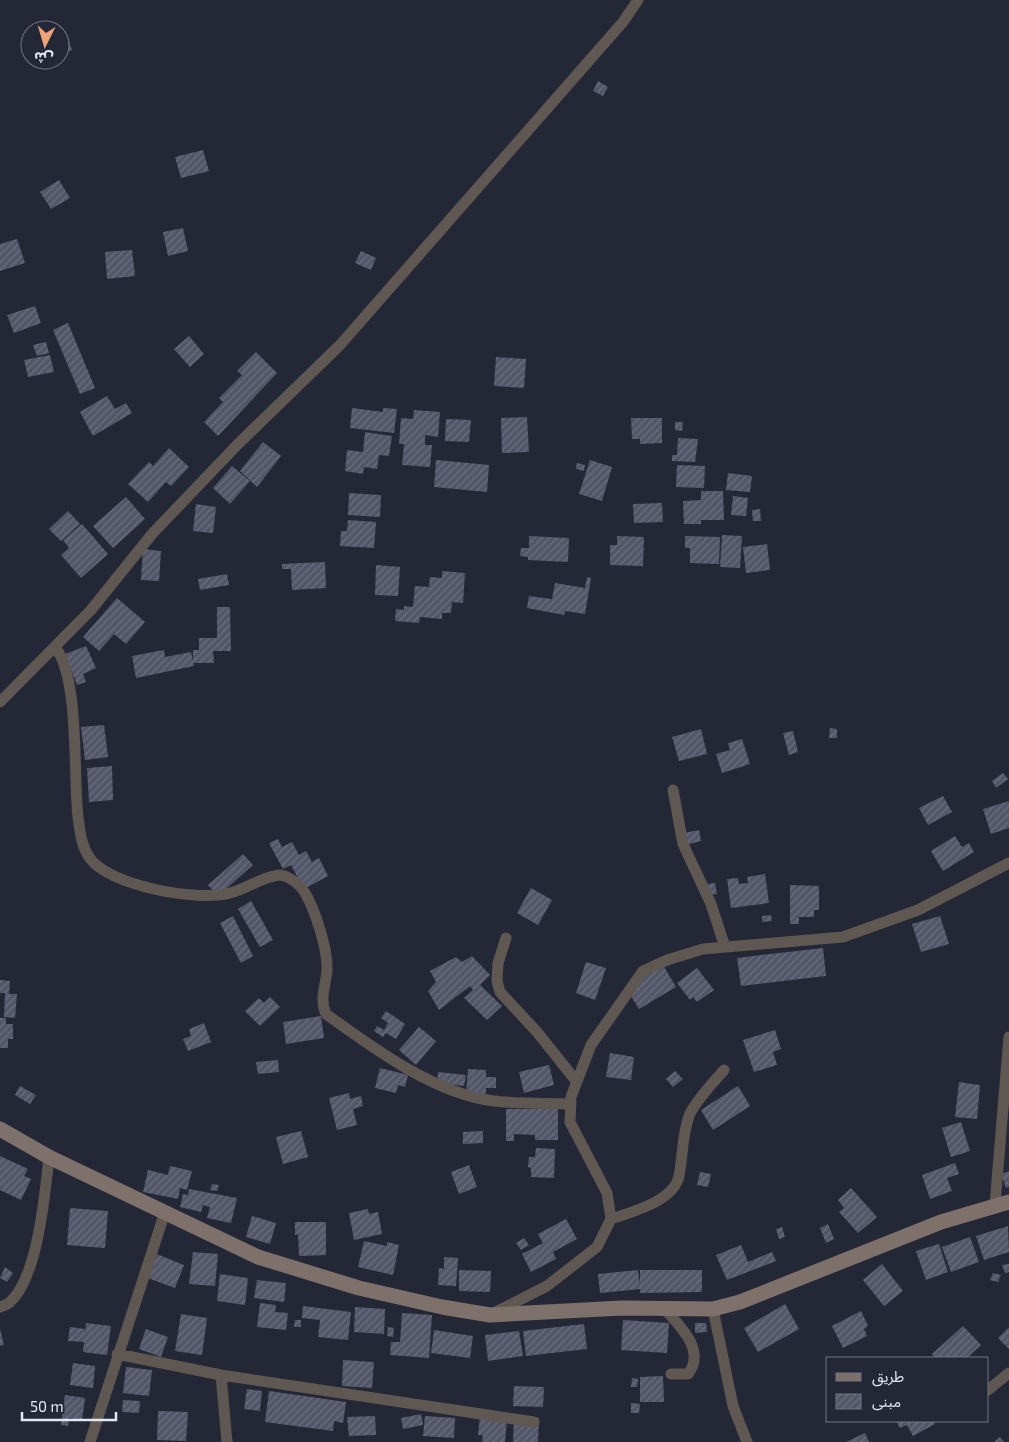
<svg xmlns="http://www.w3.org/2000/svg" width="1009" height="1442" font-family="'Exo 2','Noto Sans Arabic',sans-serif">
<style>
.building{fill:url(#building-hatch)}
.lines{fill:none;stroke-linecap:round;stroke-linejoin:round}
.street{stroke:#5f5752;stroke-width:11}
.secondary{stroke:#7e706a;stroke-width:15}
</style>
<defs>
<pattern id="building-hatch" width="6" height="6" patternUnits="userSpaceOnUse" patternTransform="scale(1.25)"><rect width="6" height="6" fill="#525668"/><path d="M-1 1l2-2M0 6l6-6M5 7l2-2" fill="none" stroke="#6b6e7e"/></pattern>
</defs>
<rect width="100%" height="100%" fill="#242736"/>
<path class="building" d="M68,38L72,50L62,53L60,41Z
M598,81L608,87L603,96L593,91Z
M203,150L209,171L181,178L175,157Z
M59,180L70,198L51,209L40,192Z
M183,228L188,251L168,256L163,232Z
M17,239L25,263L0,271V244Z
M132,250L135,276L107,279L105,252Z
M361,251L376,258L371,270L355,263Z
M35,306L41,323L14,333L7,315Z
M68,323L95,388L80,394L53,330Z
M189,336L204,354L190,367L174,349Z
M46,342L49,353L37,356L33,345Z
M256,352L277,373L218,436L204,422L223,402L219,398L242,375L237,371Z
M50,355L54,372L28,377L24,360Z
M496,357L526,359L524,388L494,386Z
M107,396L115,409L126,403L132,413L93,436L80,412Z
M352,408L383,412V408L397,409L394,433L350,428Z
M414,410L440,412L438,437L425,435V445H432L430,467L402,465L404,444H399L401,418L413,419Z
M527,417L529,452L502,453L501,418Z
M631,418H662V443L640,444V439H632Z
M446,419L471,420L469,442L445,441Z
M675,422H683L682,431L675,430Z
M365,432L392,436L389,456L379,455L377,469L364,467L363,474L345,471L347,450L363,452Z
M678,438L698,439L695,462L672,461V455H677Z
M263,442L281,456L257,487L240,471Z
M169,448L189,467L171,486L166,482L148,502L128,484L149,462L153,466Z
M436,460L489,465L487,492L434,487Z
M590,460L612,467L602,501L579,494Z
M577,463L585,465L584,471L576,469Z
M677,465L705,466L704,488L676,487Z
M232,466L250,481L230,504L213,488Z
M728,473L752,476L750,492L726,490Z
M701,491H723L724,520H701V524H684L683,501L701,500Z
M349,493L381,495L380,517L348,515Z
M733,496L748,498L746,516L731,515Z
M126,497L145,519L113,548L93,526Z
M662,503L663,522L634,523L633,504Z
M196,504L216,507L213,533L193,531Z
M760,509L761,521H753L752,510Z
M68,511L80,524L61,541L49,529Z
M348,520L376,522L374,548L340,546L341,531H347Z
M82,524L108,554L81,578L61,555L69,548L63,540Z
M722,535L742,536L740,568L720,567Z
M529,536L569,538L568,562L528,560V557L520,556L521,548H529Z
M617,536L644,537L643,566L610,565V545H617Z
M685,536L720,537L719,564L690,563V548H685Z
M767,544L770,570L746,573L743,547Z
M143,549L161,551L159,581L141,580Z
M325,562L326,588L292,590L291,569H282V564Z
M376,565L400,567L398,596L375,595Z
M442,571L465,573L463,603L452,602L451,613H442V619L420,617L419,623L395,621L396,609L404,610V606L413,607L415,586L429,587L430,577L442,578Z
M227,574L229,585L200,590L198,579Z
M587,577L591,578L585,614L565,611L564,615L527,608L529,596L552,599L555,583L585,588Z
M117,598L145,622L126,644L114,634L99,651L83,637Z
M217,607H230L231,651H213L214,663H193V650H199V638H217Z
M86,646L96,668L83,674L86,682L77,685L65,654Z
M164,650L165,657L191,652L194,666L136,678L132,656Z
M104,725L108,757L85,760L81,727Z
M830,728L837,729V738H829Z
M701,729L707,754L679,761L672,737Z
M793,731L798,752L789,755L783,733Z
M742,739L750,764L722,773L716,754L730,750L728,743Z
M112,766L113,800L89,802L87,768Z
M1003,773L1008,779L996,788L992,781Z
M943,796L952,812L928,825L919,808Z
M1009,801V828L991,834L983,809Z
M699,830L701,841L686,845L684,833Z
M955,836L962,847L969,843L974,852L943,871L931,851Z
M278,839L282,847L292,842L299,855L306,851L312,862L319,858L328,876L304,889L291,865L283,869L269,843Z
M243,854L253,865L218,896L208,885Z
M765,874L769,903L731,908L727,879L738,878L739,884L748,883L747,877Z
M715,883L717,894L709,895L708,884Z
M790,885L819,886V910H814V917H799V924H790Z
M531,888L552,900L538,925L517,913Z
M251,901L273,940L260,947L238,909Z
M771,915L772,921L762,922V916Z
M233,916L253,956L241,963L220,923Z
M940,916L949,944L921,952L912,924Z
M823,948L826,976L741,986L737,958Z
M472,956L490,975L480,985L502,1006L487,1020L464,998L473,990L470,986L439,1010L428,991L436,982L430,971L456,957L462,962Z
M586,962L606,968L595,1000L576,993Z
M663,965L676,987L639,1009L626,988Z
M697,968L714,990L697,1002L693,997L690,1000L677,983Z
M0,980L10,981L9,994H17L15,1018L4,1017L5,993H0Z
M270,997L280,1007L260,1026L245,1011L259,998L264,1003Z
M386,1011L405,1024L396,1039L386,1033L383,1037L374,1031L377,1026L384,1030L388,1023L381,1018Z
M321,1016L324,1038L286,1044L283,1022Z
M0,1018H6V1024H13V1039H8V1048H0Z
M204,1023L211,1042L188,1051L183,1039L191,1036L189,1029Z
M419,1027L436,1041L416,1065L399,1050Z
M775,1030L781,1049L773,1052L777,1065L754,1072L743,1040Z
M610,1053L634,1057L631,1080L606,1077Z
M278,1060L279,1072L258,1074L256,1062Z
M549,1065L554,1085L524,1093L519,1072Z
M380,1068L408,1075L405,1087L398,1085L396,1093L375,1088Z
M468,1069L486,1070V1077H496V1088H486V1095L466,1094Z
M675,1071L683,1079L673,1087L666,1079Z
M438,1072L466,1075L464,1086L437,1083Z
M959,1082L980,1085L977,1119L955,1117Z
M20,1086L36,1095L30,1104L15,1095Z
M738,1086L750,1106L713,1130L701,1110Z
M349,1093L350,1099L361,1096L363,1106L353,1109L357,1125L337,1130L329,1098Z
M506,1109H558V1140H535V1135L514,1134V1141H506Z
M961,1122L970,1151L951,1157L942,1128Z
M301,1131L308,1157L283,1164L276,1137Z
M483,1131V1143L463,1144V1132Z
M536,1148L555,1149L554,1178L531,1177V1168L528,1167L529,1157H535Z
M0,1156L28,1169L24,1176L31,1179L21,1200L0,1190Z
M955,1163L959,1174L947,1178L952,1191L930,1199L922,1175Z
M469,1165L477,1187L459,1194L451,1172Z
M170,1166L192,1171L187,1190L180,1188L178,1199L143,1192L148,1170L168,1175Z
M1009,1171V1187L1006,1188L1001,1174Z
M700,1172L711,1174L708,1187L697,1185Z
M212,1184L219,1185L217,1191L210,1190Z
M851,1188L877,1217L858,1233L839,1212L844,1208L838,1200Z
M189,1189L237,1198L231,1223L207,1218L210,1207L203,1205L201,1212L180,1207L183,1194L188,1195Z
M70,1208L108,1211L105,1248L67,1245Z
M368,1209L369,1214L378,1212L382,1234L354,1240L349,1213Z
M252,1216L276,1223L270,1244L246,1237Z
M566,1219L577,1239L553,1252L556,1259L531,1272L522,1254L543,1243L538,1234Z
M295,1222H326V1255L299,1256L298,1234L295,1235Z
M828,1224L834,1239L826,1243L820,1228Z
M1008,1226L1009,1252L984,1260L976,1236Z
M782,1227L785,1237L779,1239L776,1229Z
M970,1237L979,1262L951,1272L942,1247Z
M524,1238L529,1245L521,1250L516,1243Z
M364,1241L387,1246V1242L399,1245L393,1275L358,1267Z
M939,1244L948,1272L926,1280L916,1251Z
M741,1245L748,1262L772,1252L776,1261L727,1280L716,1255Z
M193,1252L218,1254L215,1286L189,1284Z
M154,1253L184,1265L175,1288L145,1277Z
M444,1257L458,1258L456,1286L438,1285L439,1268L444,1269Z
M882,1264L903,1291L884,1306L863,1280Z
M1009,1264V1272L1005,1273L1002,1265Z
M5,1267L13,1273L7,1282L0,1278Z
M459,1270L491,1271L490,1292L459,1291Z
M638,1270L640,1285V1270H702V1292L640,1293V1289L600,1293L598,1274Z
M993,1273L1001,1275L998,1282L990,1280Z
M220,1274L248,1278L245,1305L217,1301Z
M257,1280L286,1283L284,1302L254,1298Z
M260,1303L276,1305L275,1312L288,1313L286,1330L257,1327Z
M785,1304L799,1329L758,1352L744,1328Z
M303,1306L351,1312L348,1340L318,1337L320,1320L302,1318Z
M355,1307L385,1309L384,1334L354,1332Z
M861,1311L868,1326L864,1329L867,1336L843,1348L832,1326Z
M402,1313L432,1315L429,1358L390,1355L391,1342H400Z
M181,1314L207,1318L202,1355L175,1351Z
M295,1320H301V1327H294Z
M623,1320L669,1323L667,1353L621,1350Z
M86,1323L111,1326L107,1355L83,1352L84,1342L68,1341L70,1327L85,1329V1335Z
M695,1323H706L707,1332L695,1333Z
M584,1324L587,1349L526,1356L523,1331Z
M963,1326L981,1345L967,1358H935L932,1354Z
M388,1327L394,1328L393,1337L387,1336Z
M1009,1327V1349L998,1338Z
M0,1329L4,1345L0,1346Z
M146,1329L168,1337L161,1357L139,1349Z
M434,1330L473,1336L470,1358L431,1353Z
M519,1331L523,1356L488,1361L485,1335Z
M343,1360L374,1362L372,1388L342,1386Z
M73,1363L95,1366L93,1388L70,1385Z
M126,1367L152,1370L149,1396L123,1393Z
M663,1376L664,1402H640V1377Z
M632,1378L638,1379L637,1387H631Z
M514,1386L544,1387L543,1407L513,1406Z
M247,1389L262,1391L260,1411L244,1409Z
M269,1391L346,1402L343,1423L334,1421L333,1431L265,1422Z
M65,1395L85,1398L82,1420L69,1418L68,1426L61,1425Z
M123,1400L140,1401L139,1413L122,1412Z
M631,1403L640,1404L639,1413H631Z
M158,1411L188,1412L186,1441L157,1440Z
M421,1414L423,1425L403,1429L401,1418Z
M375,1416L376,1435L349,1436L347,1417Z
M425,1416L455,1418L454,1438L423,1436Z
M480,1416L507,1419L505,1442H482L483,1435H478Z
M514,1417L539,1418L538,1442H513Z
M896,1421H933L935,1424L913,1436L907,1425L900,1428Z
M865,1433L869,1442H846Z
M1000,1437L1004,1442H994Z"/>
<g class="lines">
<path class="street" d="M55,647C80,678 73,775 78,817C80,831 81,845 89,857C108,886 198,902 230,893C247,889 261,877 279,875C285,875 295,881 299,885C313,900 328,949 327,970C326,985 319,999 326,1014C373,1048 435,1094 494,1101C519,1104 545,1103 571,1104
M0,702L91,610L152,534L238,444L340,345L623,22L638,0
M673,790L683,844L711,904L725,947
M506,938L498,963L497,981L500,992L537,1032L577,1082
M995,1204L1009,1037
M611,1219C632,1212 674,1201 679,1176C683,1156 682,1135 689,1116C695,1101 714,1082 724,1070
M0,1307C3,1306 8,1304 10,1302C38,1277 45,1193 49,1157
M663,1307C678,1324 707,1350 688,1374H671
M713,1309L733,1406L747,1442
M492,1314L547,1286L597,1247L611,1219L607,1193L570,1122L571,1097L591,1045L643,971L667,960L703,949L843,937L918,910L1009,863
M117,1354L221,1375L534,1422
M221,1375L227,1442
M988,1390L1009,1373
M90,1442L165,1212"/>
<path class="secondary" d="M0,1129L49,1157L258,1257L359,1288L442,1307L490,1315L622,1308L713,1309L740,1302L941,1222L1009,1202"/>
</g>
<rect x="826" y="1357" width="162" height="65" fill="#242736" stroke="#717481"/>
<rect x="836" y="1373" width="25" height="8" fill="#7e706a" stroke="#717481"/>
<text x="872" y="1382" font-size="15" fill="#e5e7f2">طريق</text>
<rect x="836" y="1394" width="25" height="15" fill="url(#building-hatch)" stroke="#717481"/>
<text x="872" y="1407" font-size="15" fill="#e5e7f2">مبنى</text>
<g transform="translate(45 45) rotate(185)"><circle r="24" fill="#242736" stroke="#717481"/>
<path d="M0-4L9 19L0 12L-9 19Z" fill="#f0a279"/>
<text y="-8" font-size="14" font-weight="bold" text-anchor="middle" fill="#e5e7f2">ش</text>
</g>
<path d="M22 1412v8h94v-8" fill="none" stroke="#e5e7f2" stroke-width="2.5"/>
<text x="30" y="1412" font-size="15" fill="#e5e7f2" stroke="#242736" stroke-width="4" paint-order="stroke">50 m</text>
</svg>
